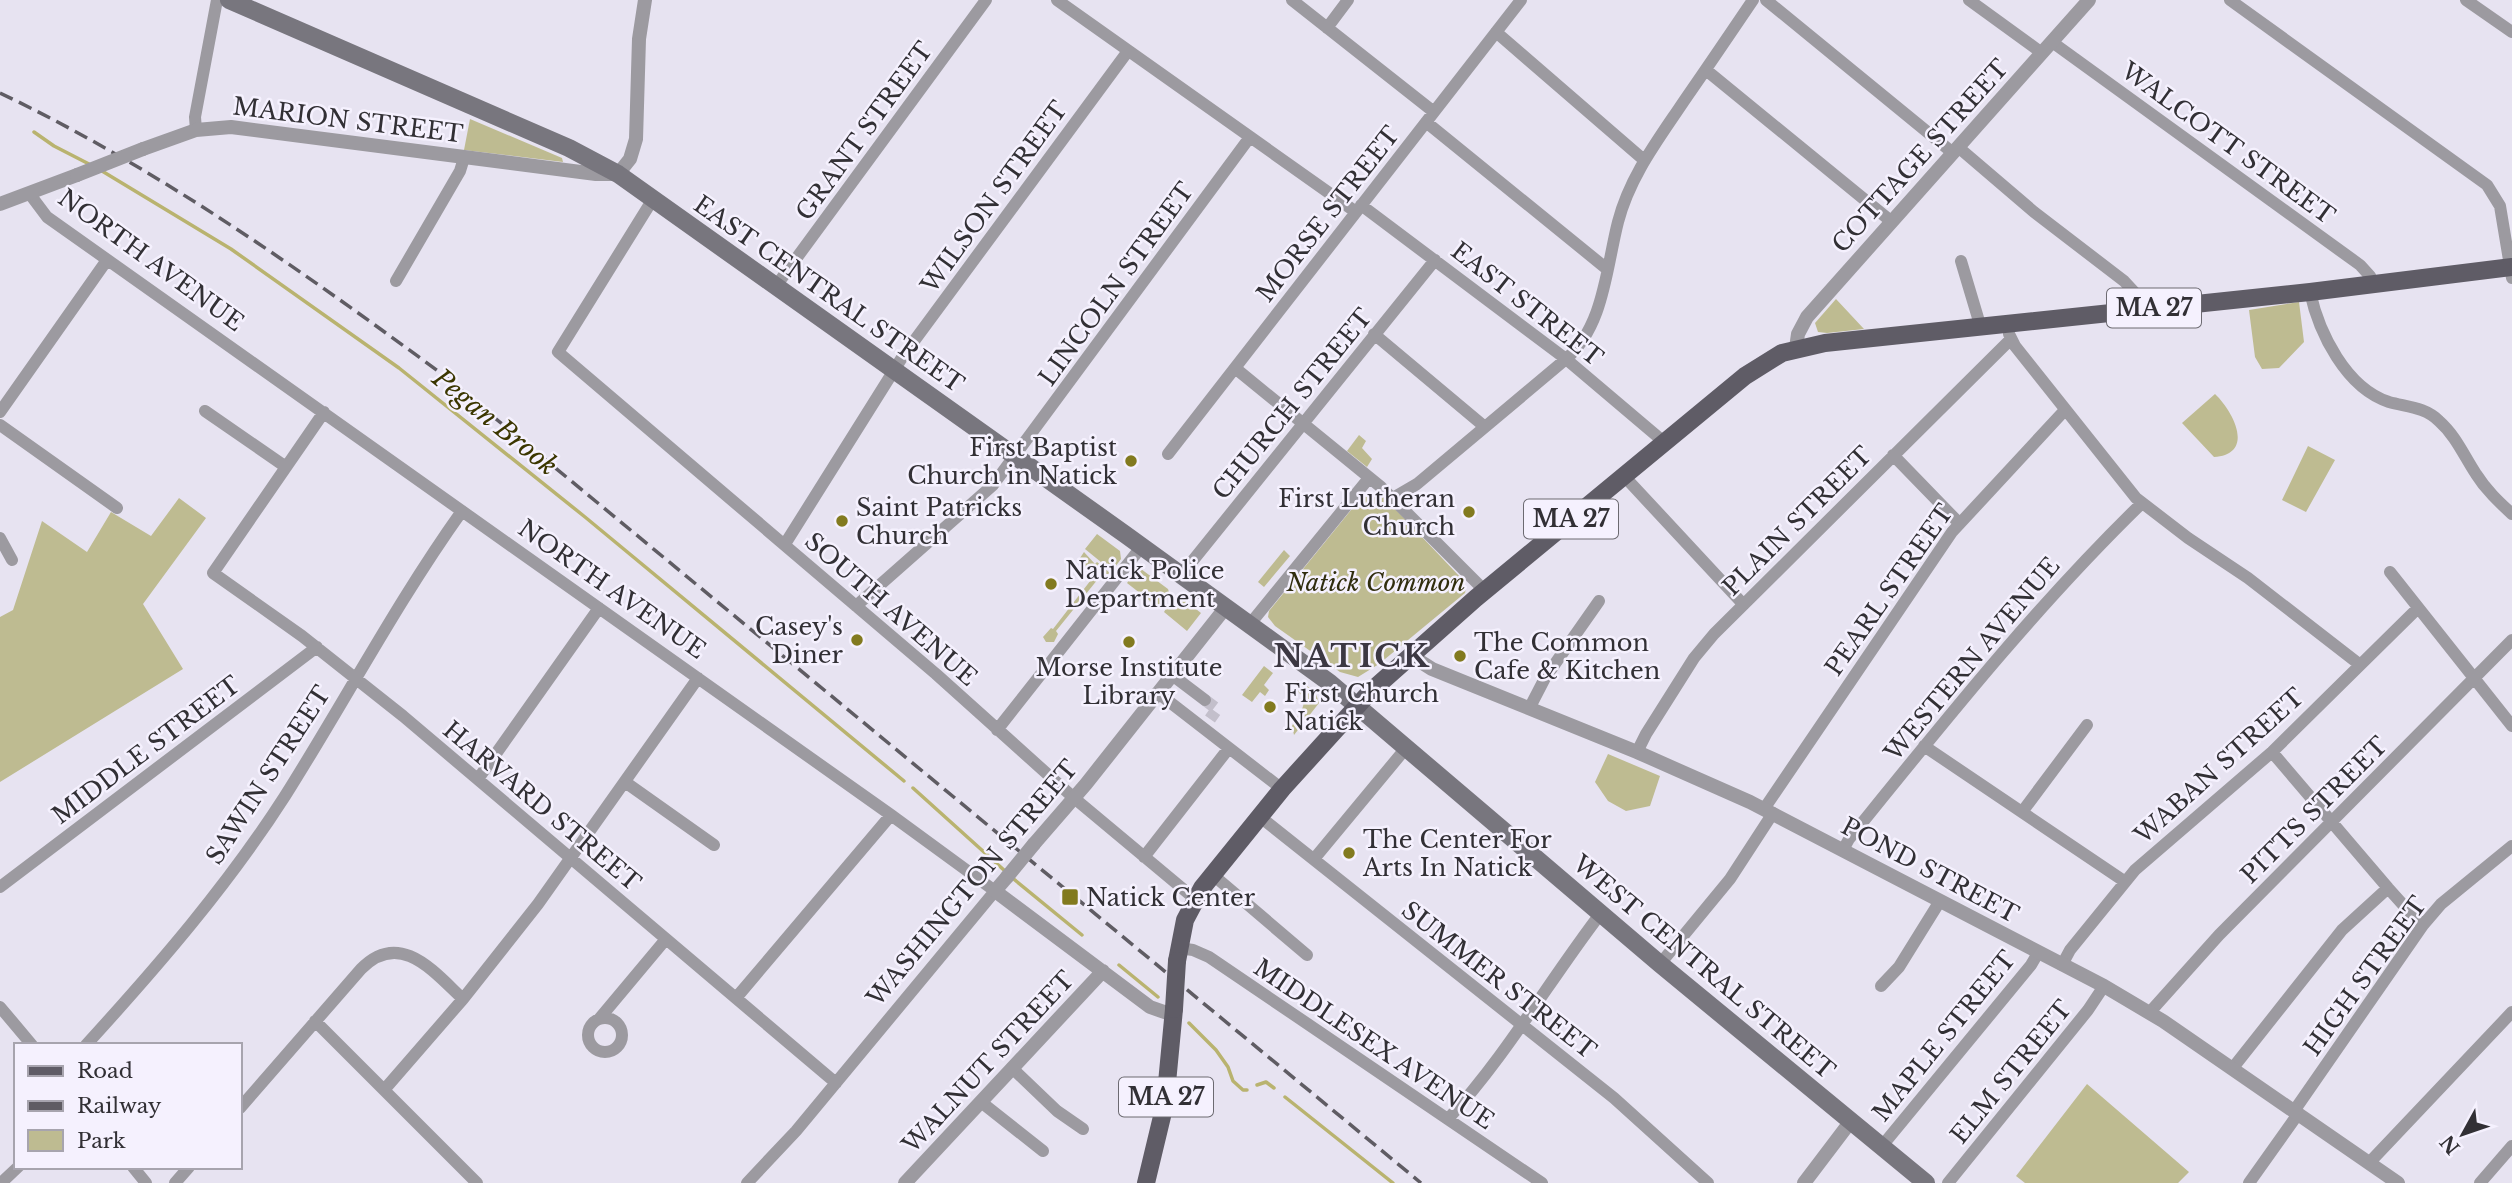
<svg xmlns="http://www.w3.org/2000/svg" width="2512" height="1183" font-family="'Libre Baskerville',serif">
<style>
.green{fill:#bebb91}
.lines{fill:none;stroke-linecap:round;stroke-linejoin:round}
.stream{stroke:#b9b36f;stroke-width:3.5}
.minor-tunnel{stroke:#c3bfcb;stroke-width:12;stroke-dasharray:12 6;stroke-linecap:butt}
.minor{stroke:#9c9aa0;stroke-width:12}
.tertiary{stroke:#9c9aa0;stroke-width:14}
.secondary{stroke:#78767e;stroke-width:18}
.primary{stroke:#5f5c66;stroke-width:18}
.rail{stroke:#5f5c63;stroke-width:3.5;stroke-dasharray:14 7;stroke-linecap:butt}
.tertiary-bridge{stroke:#9c9aa0;stroke-width:14}
.primary-bridge{stroke:#5f5c66;stroke-width:18}
.poi-dot{fill:#827a1f;stroke:#f5f1fe;stroke-width:2.5}
.labels{text-anchor:middle;dominant-baseline:central;stroke-width:5;stroke-linejoin:round;paint-order:stroke}
.shield{fill:#f5f1fe;stroke:#6c6a71;stroke-width:2}
.shield-label{font-size:23px;font-weight:bold;fill:#323035}
.street-label{font-size:24px;fill:#323035;stroke:#f5f1fe}
.poi-label{font-size:24px;fill:#323035;stroke:#f5f1fe;text-anchor:start}
.park-label{font-size:24px;font-style:italic;fill:#302d0e;stroke:#f5f1fe}
.water-label{font-size:26px;font-style:italic;fill:#3b3600;stroke:#f5f1fe}
.district-label{font-size:32px;font-weight:bold;letter-spacing:2px;fill:#3c3843;stroke:#f5f1fe}
</style>
<rect width="100%" height="100%" fill="#e7e3f1"/>
<path class="green" d="M470,119L562,158L563,162L464,150Z
M1836,299L1864,329L1827,333L1818,332L1815,323Z
M2299,302L2304,342L2279,368L2262,369L2255,357L2249,310Z
M2215,394C2233,411 2256,454 2214,457L2182,423Z
M1359,435L1366,441L1362,448L1372,459L1367,467L1347,451Z
M2308,446L2335,460L2306,512L2282,500Z
M1370,492L1381,494L1462,579L1466,588L1465,593L1379,664L1358,677L1340,672L1275,626L1268,617L1269,611L1364,494Z
M179,498L206,518L143,604L183,669L0,782V617L13,610L42,521L87,552L111,512L151,536Z
M1097,534L1120,551L1121,559L1112,571L1085,549Z
M1284,550L1290,556L1264,587L1258,582Z
M1084,552L1095,564L1097,562L1110,573L1098,579L1056,631L1058,634L1054,642H1046L1043,637L1051,628L1053,629L1094,576L1078,561Z
M1141,569L1168,589L1170,595L1159,608L1127,583L1136,571Z
M1173,597L1176,600L1182,598L1201,613L1187,631L1164,612Z
M1264,666L1273,673L1264,685L1269,690L1265,696L1260,692L1252,702L1242,695Z
M1297,680L1315,691L1319,703L1294,735L1292,726C1298,714 1312,702 1297,691L1299,688Z
M1608,754L1660,776L1650,806L1626,811L1608,801L1595,782Z
M2087,1084L2189,1172L2178,1183H2025L2016,1176Z"/>
<g class="lines">
<path class="stream" d="M34,132L54,146L89,164
M102,171L231,249L399,368L585,517L904,781
M913,788L1005,871
M1010,876L1082,935
M1119,965L1158,997
M1189,1023L1216,1050L1228,1067L1233,1081L1243,1090H1247
M1257,1085L1266,1082L1274,1088
M1285,1097L1393,1183"/>
<path class="minor-tunnel" d="M1205,700L1217,709L1210,719"/>
<path class="minor" d="M1057,0L1356,212
M1292,0L1434,112
M1766,0L1953,153
M1969,0L2042,53
M2230,0L2487,185L2500,206L2512,278
M2466,0L2512,32
M1327,28L1348,0
M1496,32L1644,160
M2052,42L2360,265L2370,276L2373,285
M1706,70L1892,222
M1426,122L1607,269
M196,130L195,117L217,0
M1958,147L2034,212L2124,281L2137,295L2141,310
M29,193L47,217L891,815L995,891L796,1131L747,1183
M653,199L558,352L936,674L1074,798L1195,899
M1361,205L1566,359L1664,442
M1961,261L1981,328
M396,281L460,171L464,158
M776,286L986,0
M2310,292C2319,333 2346,388 2389,402C2407,407 2425,407 2439,421C2456,436 2464,456 2476,474C2486,490 2499,502 2512,514
M1374,334L1485,427
M2009,334L2015,346L2136,498L2188,538L2248,578L2359,664
M1235,368L1381,487L1485,591
M205,411L286,467
M0,412L107,260
M324,412L213,573L302,636L403,716L836,1083
M0,425L117,508
M1168,454L1521,0
M1893,455L1959,523
M1624,476L1743,604
M1393,498L1417,484L1566,359C1604,326 1606,269 1618,222C1630,176 1658,140 1684,101C1707,68 1730,34 1753,0
M0,538L12,560
M785,544L903,356L1128,51
M2390,572L2512,726
M1182,574L1435,260
M856,606L993,485L1250,137
M1250,624L1369,478
M1172,675L1205,700
M1158,693L1282,789
M1530,707L1545,678L1599,601
M997,730L1142,546
M1924,746L2124,881
M1637,752L1646,734L1694,658L1714,634L2011,339
M2272,752L2388,888L2414,917L2423,925
M478,779L599,608
M625,782L714,845
M1764,809L1952,532L2065,410
M2022,812L2087,725
M1259,816L1614,1098L1708,1183
M1843,850L1849,839C1943,723 2035,607 2142,503
M1144,857L1229,748
M1314,859L1406,748
M1213,875L1307,955
M0,887L317,647
M1179,948L1193,950L1209,957L1542,1183
M1660,964L1730,879L1773,813
M2062,965L2070,950L2135,870L2272,752L2417,609
M1881,986L1899,967L1940,901
M736,998L891,815
M0,1007L32,1045
M2150,1012L2219,935L2512,640
M588 1035a17 17 0 1 1 34 0a17 17 0 1 1-34 0Z
M599,1019L666,939
M315,1021L477,1183
M86,1045C158,966 228,885 285,796C345,701 397,602 462,511
M1012,1068L1057,1111L1083,1129
M2232,1069L2342,930L2388,888
M384,1090L463,999L538,904L698,678
M981,1102L1043,1151
M240,1108L361,969C400,929 434,972 463,999
M2294,1111L2423,925L2441,904L2512,846
M1448,1119C1506,1056 1549,981 1601,913
M1882,1146L2031,965L2038,953
M2369,1163L2512,1012
M133,1167L146,1183
M1,1183L18,1167
M175,1183L189,1167
M1948,1183L2088,1010L2104,986
M2249,1183L2298,1114
M2480,1183L2512,1146"/>
<path class="tertiary" d="M143,149L196,130L231,127L596,174H618L630,159L636,139L639,39L645,0
M0,204L77,175
M1796,348L1798,334L1807,317L2089,0
M1410,655L1432,669L1637,752L1750,802L2104,986L2163,1021L2398,1183
M1034,844L1086,784L1226,607
M1007,877L995,891L1150,1007L1173,1015
M905,1183L1103,971
M1804,1183L1851,1121"/>
<path class="secondary" d="M229,0L569,148L618,174L1126,535L1330,683L1660,964L1926,1183"/>
<path class="primary" d="M1177,961L1185,920L1202,888L1282,789L1370,692L1476,598L1745,376L1782,353L1825,343L2310,292L2512,267
M1146,1183L1165,1104L1174,1009"/>
<path class="rail" d="M0,93C157,168 299,269 438,371L1421,1183"/>
<path class="tertiary-bridge" d="M77,175L143,149
M1007,877L1034,844"/>
<path class="primary-bridge" d="M1174,1009L1177,961"/>
</g>
<g class="poi-dot">
<circle cx="1131" cy="461" r="7"/>
<circle cx="1469" cy="512" r="7"/>
<circle cx="842" cy="521" r="7"/>
<circle cx="1051" cy="584" r="7"/>
<circle cx="857" cy="640" r="7"/>
<circle cx="1129" cy="642" r="7"/>
<circle cx="1460" cy="656" r="7"/>
<circle cx="1270" cy="707" r="7"/>
<circle cx="1349" cy="853" r="7"/>
<rect x="1061" y="888" width="18" height="18" rx="3.5"/>
</g>
<g class="labels">
<g class="shield">
<rect x="2107" y="288.5" width="94" height="39" rx="5"/>
<rect x="1524" y="499.5" width="94" height="39" rx="5"/>
<rect x="1119" y="1077.5" width="94" height="39" rx="5"/>
</g>
<g class="shield-label">
<text x="2154" y="308">MA 27</text>
<text x="1571" y="519">MA 27</text>
<text x="1166" y="1097">MA 27</text>
</g>
<g class="street-label">
<text transform="translate(348 120) rotate(7)">MARION STREET</text>
<text transform="translate(864 131) rotate(-54)">GRANT STREET</text>
<text transform="translate(2228 143) rotate(36)">WALCOTT STREET</text>
<text transform="translate(1920 156) rotate(-48)">COTTAGE STREET</text>
<text transform="translate(994 197) rotate(-54)">WILSON STREET</text>
<text transform="translate(1328 214) rotate(-52)">MORSE STREET</text>
<text transform="translate(151 260) rotate(36)">NORTH AVENUE</text>
<text transform="translate(1116 284) rotate(-54)">LINCOLN STREET</text>
<text transform="translate(829 294) rotate(35)">EAST CENTRAL STREET</text>
<text transform="translate(1527 304) rotate(38)">EAST STREET</text>
<text transform="translate(1292 404) rotate(-51)">CHURCH STREET</text>
<text transform="translate(1797 521) rotate(-45)">PLAIN STREET</text>
<text transform="translate(612 589) rotate(35)">NORTH AVENUE</text>
<text transform="translate(1889 590) rotate(-55)">PEARL STREET</text>
<text transform="translate(891 609) rotate(41)">SOUTH AVENUE</text>
<text transform="translate(1972 659) rotate(-50)">WESTERN AVENUE</text>
<text transform="translate(146 750) rotate(-37)">MIDDLE STREET</text>
<text transform="translate(2219 766) rotate(-42)">WABAN STREET</text>
<text transform="translate(268 775) rotate(-57)">SAWIN STREET</text>
<text transform="translate(542 806) rotate(40)">HARVARD STREET</text>
<text transform="translate(2314 810) rotate(-45)">PITTS STREET</text>
<text transform="translate(1930 870) rotate(28)">POND STREET</text>
<text transform="translate(972 883) rotate(-50)">WASHINGTON STREET</text>
<text transform="translate(1704 967) rotate(40)">WEST CENTRAL STREET</text>
<text transform="translate(2365 976) rotate(-54)">HIGH STREET</text>
<text transform="translate(1499 980) rotate(38)">SUMMER STREET</text>
<text transform="translate(1944 1036) rotate(-51)">MAPLE STREET</text>
<text transform="translate(1374 1044) rotate(34)">MIDDLESEX AVENUE</text>
<text transform="translate(988 1062) rotate(-47)">WALNUT STREET</text>
<text transform="translate(2011 1072) rotate(-51)">ELM STREET</text>
</g>
<g class="poi-label">
<text x="1117" y="447" text-anchor="end">First Baptist<tspan x="1117" dy="28">Church in Natick</tspan></text>
<text x="1455" y="498" text-anchor="end">First Lutheran<tspan x="1455" dy="28">Church</tspan></text>
<text x="856" y="507">Saint Patricks<tspan x="856" dy="28">Church</tspan></text>
<text x="1065" y="570">Natick Police<tspan x="1065" dy="28">Department</tspan></text>
<text x="843" y="626" text-anchor="end">Casey's<tspan x="843" dy="28">Diner</tspan></text>
<text x="1474" y="642">The Common<tspan x="1474" dy="28">Cafe &amp; Kitchen</tspan></text>
<text x="1129" y="667" text-anchor="middle">Morse Institute<tspan x="1129" dy="28">Library</tspan></text>
<text x="1284" y="693">First Church<tspan x="1284" dy="28">Natick</tspan></text>
<text x="1363" y="839">The Center For<tspan x="1363" dy="28">Arts In Natick</tspan></text>
<text x="1086" y="897">Natick Center</text>
</g>
<g class="park-label">
<text x="1376" y="582">Natick Common</text>
</g>
<g class="water-label">
<text transform="translate(495 422) rotate(39)">Pegan Brook</text>
</g>
<g class="district-label">
<text x="1352" y="656">NATICK</text>
</g>
</g>
<rect x="14" y="1043" width="228" height="126" fill="#f5f1fe" stroke="#a7a4ae" stroke-width="2"/>
<rect x="28" y="1066" width="35" height="10" fill="#5f5c66" stroke="#a7a4ae" stroke-width="2"/>
<text x="77" y="1078" font-size="21" fill="#323035">Road</text>
<rect x="28" y="1101" width="35" height="10" fill="#5f5c63" stroke="#a7a4ae" stroke-width="2"/>
<text x="77" y="1113" font-size="21" fill="#323035">Railway</text>
<rect x="28" y="1130" width="35" height="21" fill="#bebb91" stroke="#a7a4ae" stroke-width="2"/>
<text x="77" y="1148" font-size="21" fill="#323035">Park</text>
<g transform="translate(2463 1134) rotate(230)" stroke="#f5f1fe" stroke-width="5" paint-order="stroke">
<path d="M0-5L12 26L0 18L-12 26Z" fill="#323035"/>
<text y="-10" font-size="19" font-weight="bold" text-anchor="middle" fill="#323035">N</text>
</g>
</svg>
